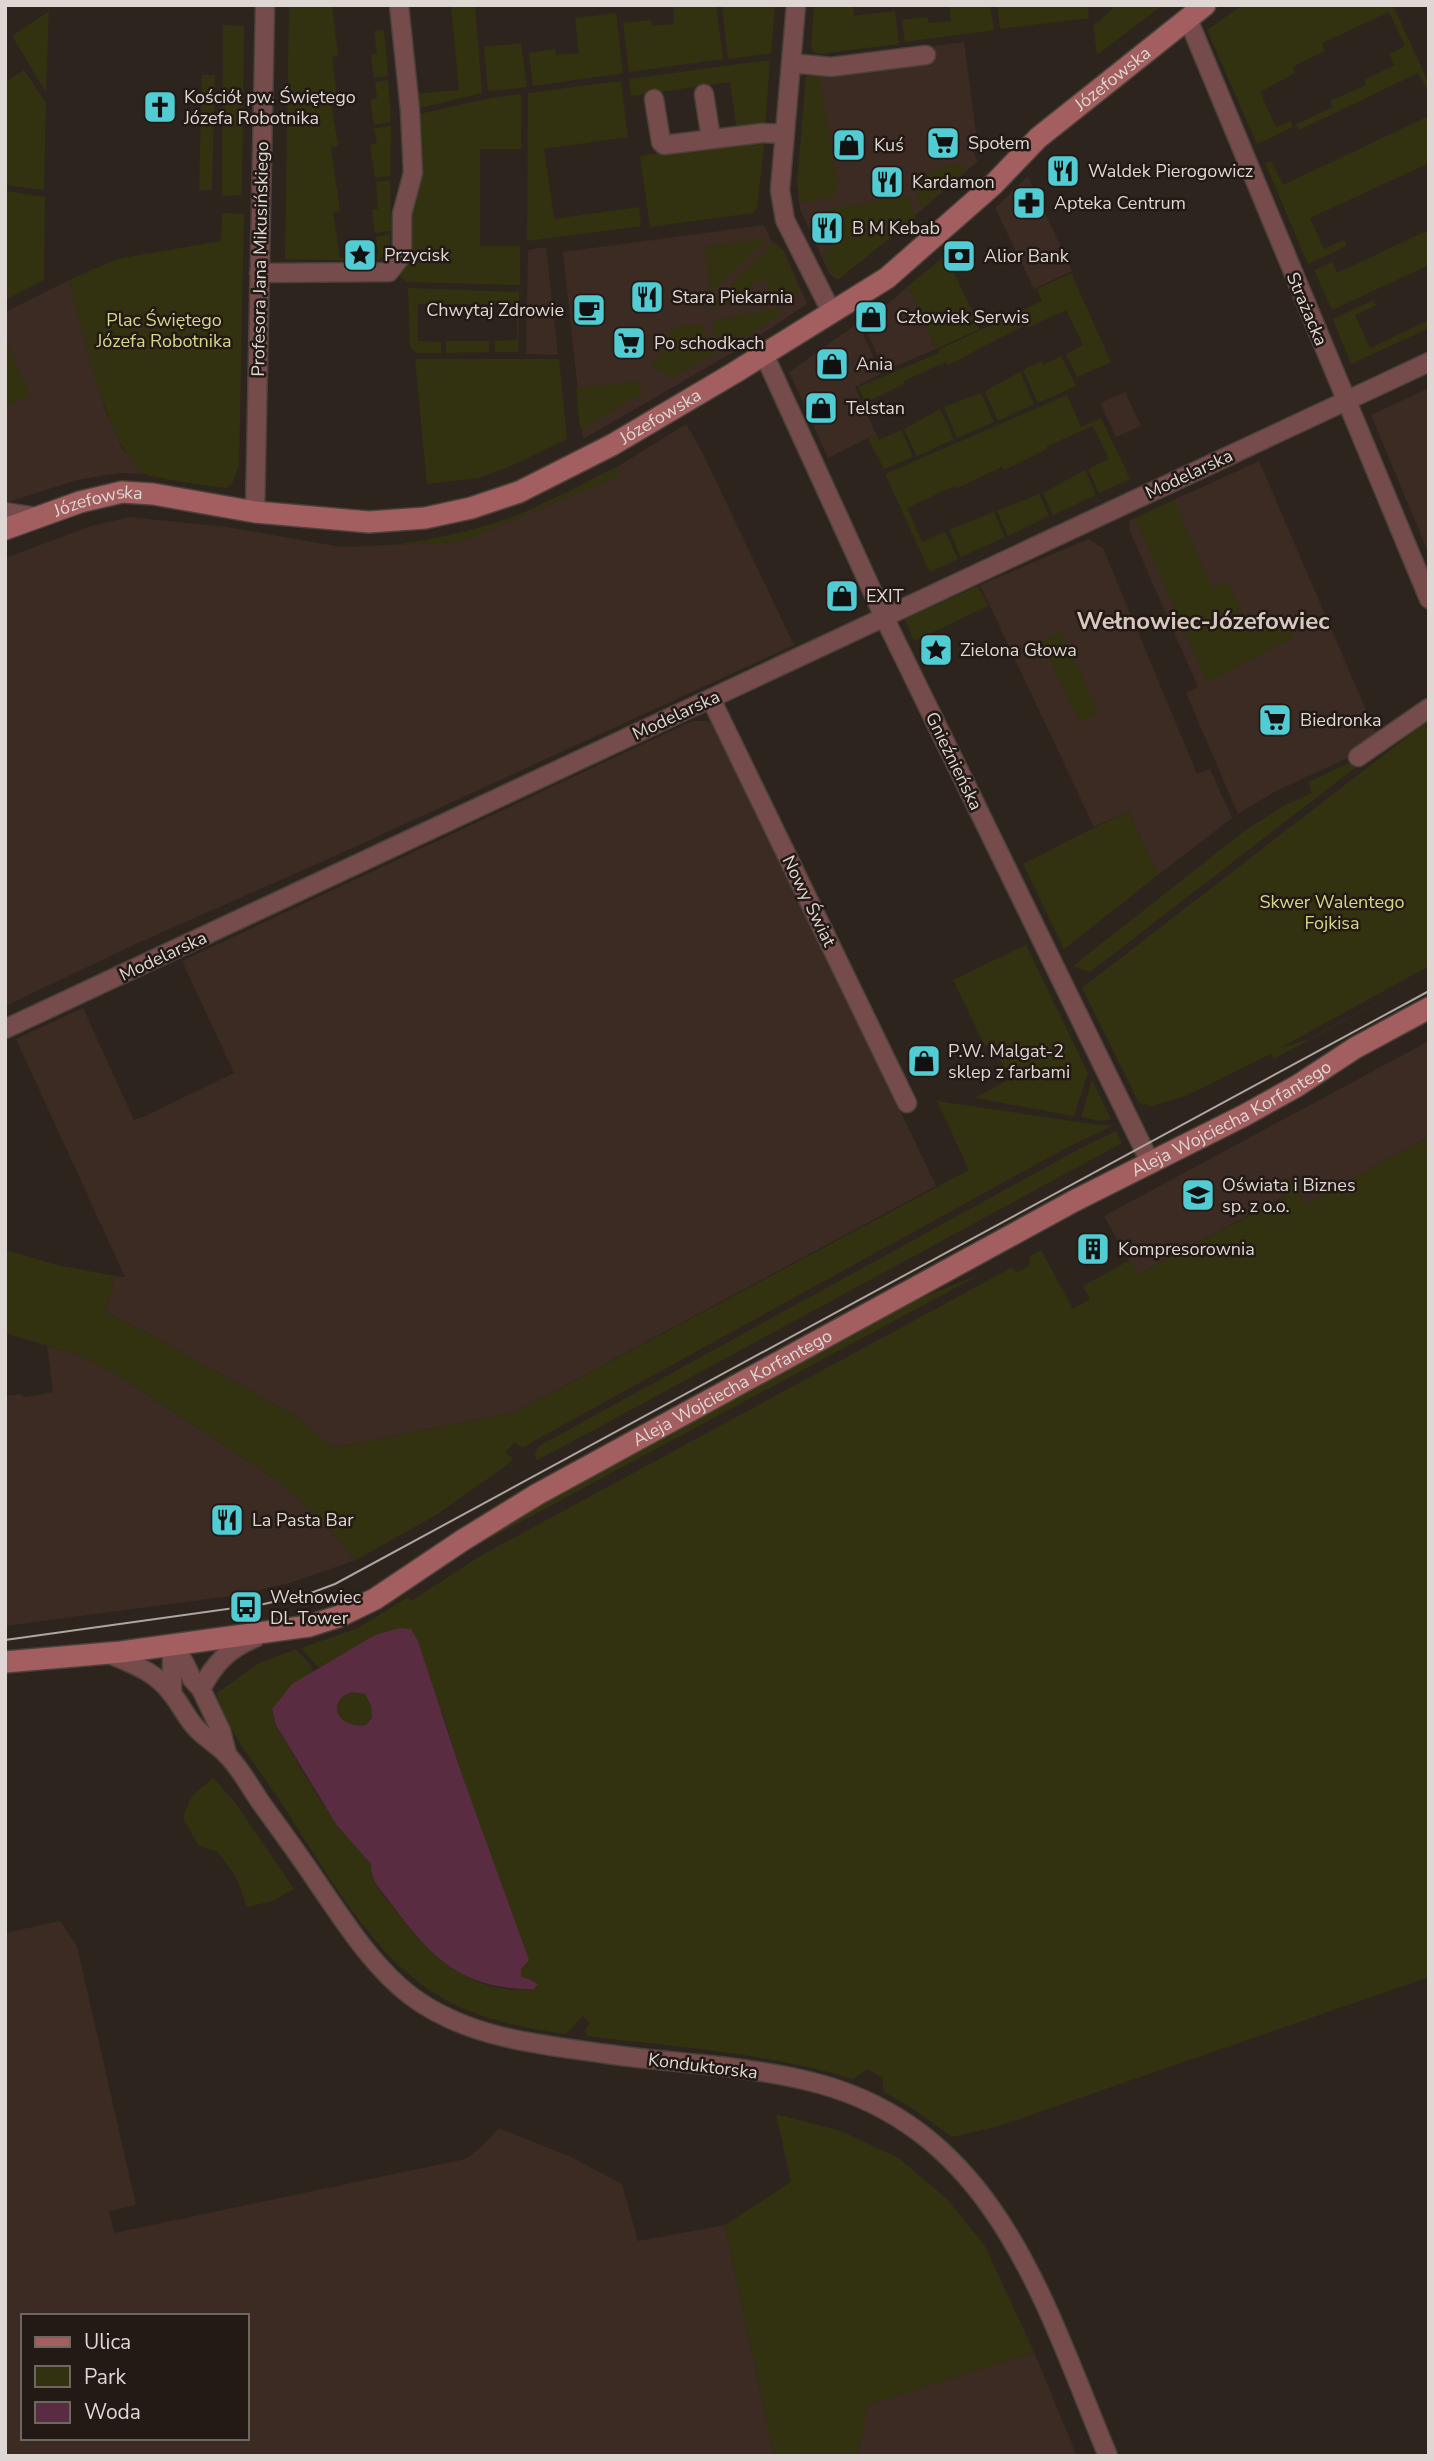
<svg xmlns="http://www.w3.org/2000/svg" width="1434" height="2461" font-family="'Nunito Sans',sans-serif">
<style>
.built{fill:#3b2b22;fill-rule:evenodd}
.green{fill:#323210}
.water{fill:#592c42;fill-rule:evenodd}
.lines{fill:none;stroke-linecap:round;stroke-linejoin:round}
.street-casing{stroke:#4a413b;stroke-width:21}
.secondary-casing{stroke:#4a413b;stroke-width:24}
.street{stroke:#764b4b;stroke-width:18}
.secondary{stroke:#a35e5f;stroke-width:21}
.tram{stroke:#aea6a1;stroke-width:2}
.labels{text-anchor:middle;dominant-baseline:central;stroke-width:5;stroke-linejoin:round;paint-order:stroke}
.street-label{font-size:18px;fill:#ded7d3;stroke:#241a15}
.poi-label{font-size:18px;fill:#ded7d3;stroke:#241a15;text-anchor:start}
.park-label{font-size:18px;fill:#d5d889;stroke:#241a15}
.district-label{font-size:24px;font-weight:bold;fill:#d6c8c0;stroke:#241a15}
</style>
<rect width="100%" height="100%" fill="#2e241e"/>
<path class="built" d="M964,42L976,133L974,155L978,161L917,214L840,278L836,279L829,273L800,209L798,196L811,59L821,61Z
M1028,176L1072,271L1034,289L995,208Z
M764,225L772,242L784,251L807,304L744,346L583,439L563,252Z
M546,247L558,355L526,354L528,250Z
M69,280L105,409L123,450L146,474L120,473L77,480L5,503V312Z
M908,286L936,349L884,371L862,320L889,303Z
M858,323L881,374L855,387L876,434L828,458L789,372Z
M1429,388V554L1371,415Z
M1125,392L1141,426L1116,437L1100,403Z
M686,424L702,452L794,645L346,851L138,943L5,1006V558L91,526L129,517L227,527L342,547L460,542L620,475L617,467Z
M1259,461L1379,740L1359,753L1274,792L1238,814L1186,693L1198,687L1129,529L1130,520Z
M1088,539L1103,548L1197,774L1210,769L1232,818L1158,875L1128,811L1094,827L980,585Z
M692,721H706L717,725L936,1186L516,1412L332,1448L299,1418L156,1338L105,1312L115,1276L125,1277L16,1039L83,1008L134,1120L143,1117L234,1073L182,961Z
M1429,1041V1137L1305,1204L1290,1178L1285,1196L1137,1275L1104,1216Z
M47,1346L79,1355L115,1373L278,1481L320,1519L356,1560L290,1583L238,1595L5,1626V1396L20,1394L25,1397L53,1392Z
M60,1921L77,1946L136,2205L109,2211L114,2233L465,2159L480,2148L499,2128L571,2157L622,2184L638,2241L725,2225L774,2456H5V1933ZM23,2316H247V2438H23Z
M1034,2352L1077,2456H858L867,2405Z"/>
<path class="green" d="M45,5H49L46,92L12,36L49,11Z
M289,5H332L338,56L332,57L338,102L331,103L338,146L331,147L340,211L333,212L340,258L378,254L376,237L390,234V252L376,261L285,259Z
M451,5H475L482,93L415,109L413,94L459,90Z
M673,5H716L723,59L629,72L623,23L651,20L652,26L674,24Z
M722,5H775L771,53L728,59Z
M814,5H853L854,16L895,11L899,44L817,54L811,48Z
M949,5H990L994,30L905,42L902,20L927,17L929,23L951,21Z
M997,5H1088L1089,18L1000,29Z
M1115,5H1163L1097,55L1093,24L1099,22Z
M1242,5H1393L1429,84V94L1418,73L1299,130L1296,124L1333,107L1330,101L1366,85L1364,80L1395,65L1389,54L1405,46L1389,12L1322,43L1325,51L1292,67L1295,73L1260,92L1276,127L1290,121L1293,127L1257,144L1207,30Z
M616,13L623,73L533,86L529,53L555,49L556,55L579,53L575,18Z
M223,25L244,26L242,195L222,196Z
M384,30L388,76L374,78L371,55L377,54L374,31Z
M521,43L527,87L488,91L484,47Z
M770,60L765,129L737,132L730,82L631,96L629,79Z
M24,70L46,103L44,190L5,185V82Z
M202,75H215L212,190H199Z
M819,75L838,184L833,197L801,203L797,184L806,76Z
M388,80L391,122L374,125L370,100L377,98L375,82Z
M621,81L628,137L544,149L554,219L639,207L641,226L527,241L528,93Z
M521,94V149H480V246H520V285L407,282L393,272L415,115L486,99Z
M1429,116V163L1310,218L1324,249L1344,240L1347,246L1308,264L1265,163L1271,161L1283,185Z
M391,126L390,176L375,178L370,145L377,143L374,128Z
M765,136L757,208L753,213L650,227L640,156Z
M956,164L966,169L922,208C906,180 932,168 956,164Z
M390,180L391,231L375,233L372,210L378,209L376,182Z
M5,191L45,197L44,280L5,300Z
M908,196L916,217L840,278L834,277L822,254L833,248L829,239L837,234L830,219L819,224L831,209Z
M222,213L244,214L239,465L232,484L226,488C212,486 156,479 146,474C108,453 81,323 69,280L117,259L221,241Z
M1429,230V265L1332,310L1314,270L1332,262L1337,273Z
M769,238L710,293L705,246Z
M774,242L783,251L801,293L770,298L767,280L752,282L754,301L716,307L715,300Z
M946,255L980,329L936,349L908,286Z
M1071,273L1111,362L1077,377L1066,354L1083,345L1066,310L1029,327L1027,324L948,365L946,362L903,381L904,384L865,403L858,387L939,353L938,350L1042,301L1037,289Z
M408,288L519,292L518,352H495L494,341L517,340V304H418V341L441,342V353H417L410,347Z
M1373,300L1376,305L1355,315L1370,348L1429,320V328L1351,364L1333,319Z
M778,308L780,315L723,349L712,327L716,320Z
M701,324L716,352L672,378L652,366L651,362C661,357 665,353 662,342L675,327Z
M5,337L30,396L5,406Z
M446,341H489V352L446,353Z
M1061,356L1076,386L1038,403L1023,370L1041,361L1043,365Z
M415,359H559L567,439L513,465L479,478L427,484Z
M1020,372L1034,404L998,421L985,391Z
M637,381L643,393L580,430L576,388Z
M981,393L994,422L957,438L944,407Z
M1067,395L1081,427L1101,418L1130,479L1099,493L1088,469L1109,459L1093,426L1047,446V449L1004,470L1002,467L957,488L954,486L907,508L922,542L945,532L958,559L930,572L885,474Z
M940,409L954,439L917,456L904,429Z
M901,430L913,457L884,469L868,438L876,434L879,440Z
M617,467L621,475L460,542L393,545C439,538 486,529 529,510C559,497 588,481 617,467Z
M1085,470L1096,495L1053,515L1043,493Z
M1039,494L1049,516L1008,536L997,511Z
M1174,500L1212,588L1227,581L1252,634L1286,622L1294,637L1207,682L1135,518Z
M994,512L1005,537L961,557L949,530Z
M978,586L988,606L914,641L905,620L907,618Z
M1061,632L1099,713L1079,722L1041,641Z
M1429,720V966L1280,1048L1307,1040L1429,975L1274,1059L1271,1054L1185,1096L1151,1106L1139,1103L1082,988Z
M1358,759L1360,764L1090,972L1073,966L1243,832L1283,806L1312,793L1308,782Z
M1128,811L1158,875L1064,949L1023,864Z
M1026,945L1088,1073L1074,1116L975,1098L1010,1079L991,1043L985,1046L953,980Z
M1092,1080L1111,1119L1101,1121L1081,1117Z
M937,1101L1098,1125H1114L1064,1149L523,1447L514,1443L505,1453L513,1458L507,1465L436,1515L356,1560L320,1519L278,1481L115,1373L79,1355L5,1333V1250L57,1265L115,1276L105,1312L156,1338L299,1418L332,1448L516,1412L969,1170Z
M1116,1131L1122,1143L579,1438L537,1460L534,1455L539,1446L1079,1149Z
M1429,1137V1977L999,2126L952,2137L912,2108L884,2092L882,2077L867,2069L853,2079C767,2053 677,2047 588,2036L585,2030L590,2024L583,2016L566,2034C521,2028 473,2018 434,1993C367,1950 322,1864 278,1798C261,1772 221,1723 217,1693L259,1663L296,1649L311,1666L313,1672L292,1684L272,1709L276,1725C295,1757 313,1791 335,1821C345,1836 360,1847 369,1862C374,1870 374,1880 378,1888C382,1895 390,1902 395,1909C427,1954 476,1999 536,1988L538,1984L529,1979L521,1978V1969L442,1711L320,1669L301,1648L358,1628L408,1597L411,1601L482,1555L1011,1268L1018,1272L1029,1266L1030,1256L1041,1250L1073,1309L1090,1299L1083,1286L1130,1260L1137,1275L1285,1197L1278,1183L1289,1177L1305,1204Z
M981,1274L459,1555L555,1497L920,1298Z
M352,1692L366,1694L371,1705L372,1718L366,1725C337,1729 325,1701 352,1692Z
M213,1778L234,1801L294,1889L272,1901L247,1907L236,1877L218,1852L198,1845L183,1818L191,1797Z
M776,2114L841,2131L900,2159L947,2199L985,2246L1034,2352L868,2405L858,2456H774L725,2225L791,2182Z"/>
<path class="water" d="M400,1628L411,1629L418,1641L462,1775L529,1960L521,1969V1977L529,1979L538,1984L534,1989C464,1990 432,1959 393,1906C383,1892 371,1883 371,1864L336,1824L276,1725L272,1709L292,1684L375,1635ZM352,1692L365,1694L371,1705L372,1718L366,1725C337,1729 325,1701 352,1692Z"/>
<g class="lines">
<defs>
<path id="street" d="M796,5L780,190L785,220L832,313
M1188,19L1429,599
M791,63L831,67L926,55
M704,94L711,139
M654,99L661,142L664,145L762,133L785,134
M259,273L389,272L402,255V214L413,173L410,110L399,5
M764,354L885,619L1151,1164
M5,512L37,517
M255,512L265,5
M711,699L907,1103
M1358,757L1429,708
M5,1029L1429,362
M172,1646L184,1662L192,1679L201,1689L221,1731L227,1754
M109,1654C133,1664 156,1672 172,1694C181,1705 186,1717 196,1728C205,1738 218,1745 227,1755C240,1768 249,1785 259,1800C279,1828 300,1856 319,1885C346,1924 373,1967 411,1996C469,2039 539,2044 607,2054C677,2064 751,2065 820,2084C997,2133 1045,2305 1108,2456
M201,1689C214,1664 229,1648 255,1638
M172,1693V1646"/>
<g id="secondary">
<path id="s1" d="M5,529L80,502L122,492L153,494L255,512L369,522L425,518L471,508L519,492L612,445L734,373L887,278L994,184L1038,138L1205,5"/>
<path id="s2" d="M5,1662L121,1652L309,1626L340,1616L375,1599L463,1540L536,1495L1074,1201L1245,1115L1297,1086L1355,1048L1429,1008"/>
</g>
</defs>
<use href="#street" class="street-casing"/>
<use href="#secondary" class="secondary-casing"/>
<use href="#street" class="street"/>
<use href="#secondary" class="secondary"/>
<path class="tram" d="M5,1640L264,1604L308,1594L335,1584L1429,991"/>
</g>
<defs>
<symbol id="church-square" viewBox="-11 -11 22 22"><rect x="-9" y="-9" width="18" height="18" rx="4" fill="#51ccd3" stroke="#241a15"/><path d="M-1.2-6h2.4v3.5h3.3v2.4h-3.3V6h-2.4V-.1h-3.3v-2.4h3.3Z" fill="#111"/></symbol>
<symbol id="supermarket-square" viewBox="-11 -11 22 22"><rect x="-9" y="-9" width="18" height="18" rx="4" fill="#51ccd3" stroke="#241a15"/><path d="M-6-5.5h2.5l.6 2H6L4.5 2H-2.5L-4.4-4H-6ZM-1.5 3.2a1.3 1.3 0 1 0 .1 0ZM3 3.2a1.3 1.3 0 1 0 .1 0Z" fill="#111"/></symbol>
<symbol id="shop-square" viewBox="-11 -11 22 22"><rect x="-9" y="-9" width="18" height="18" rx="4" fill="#51ccd3" stroke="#241a15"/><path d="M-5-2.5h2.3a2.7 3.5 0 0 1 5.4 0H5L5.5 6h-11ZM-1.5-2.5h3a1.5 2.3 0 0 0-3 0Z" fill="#111"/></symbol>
<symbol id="restaurant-square" viewBox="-11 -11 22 22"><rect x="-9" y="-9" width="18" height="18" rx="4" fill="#51ccd3" stroke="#241a15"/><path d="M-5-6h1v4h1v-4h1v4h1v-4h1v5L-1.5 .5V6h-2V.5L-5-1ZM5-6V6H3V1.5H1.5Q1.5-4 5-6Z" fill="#111"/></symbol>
<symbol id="pharmacy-square" viewBox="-11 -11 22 22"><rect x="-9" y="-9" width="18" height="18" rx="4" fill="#51ccd3" stroke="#241a15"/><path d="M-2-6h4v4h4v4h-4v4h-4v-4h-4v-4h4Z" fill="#111"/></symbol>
<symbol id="sight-square" viewBox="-11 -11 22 22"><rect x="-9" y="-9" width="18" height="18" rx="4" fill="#51ccd3" stroke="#241a15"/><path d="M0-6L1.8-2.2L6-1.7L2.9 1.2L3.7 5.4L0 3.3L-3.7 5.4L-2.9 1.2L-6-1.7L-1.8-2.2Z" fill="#111"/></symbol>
<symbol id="bank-square" viewBox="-11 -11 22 22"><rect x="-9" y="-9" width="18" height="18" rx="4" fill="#51ccd3" stroke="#241a15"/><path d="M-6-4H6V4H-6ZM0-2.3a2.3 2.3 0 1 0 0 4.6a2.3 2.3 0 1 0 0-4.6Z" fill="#111"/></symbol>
<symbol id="cafe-square" viewBox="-11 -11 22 22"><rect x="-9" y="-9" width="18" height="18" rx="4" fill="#51ccd3" stroke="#241a15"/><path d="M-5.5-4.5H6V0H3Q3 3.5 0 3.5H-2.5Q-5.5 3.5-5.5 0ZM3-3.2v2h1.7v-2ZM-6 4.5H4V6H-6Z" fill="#111"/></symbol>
<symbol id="university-square" viewBox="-11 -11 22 22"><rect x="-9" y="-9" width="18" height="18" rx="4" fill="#51ccd3" stroke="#241a15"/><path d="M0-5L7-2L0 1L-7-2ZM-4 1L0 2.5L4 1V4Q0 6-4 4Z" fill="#111"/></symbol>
<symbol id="building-square" viewBox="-11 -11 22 22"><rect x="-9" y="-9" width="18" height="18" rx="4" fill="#51ccd3" stroke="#241a15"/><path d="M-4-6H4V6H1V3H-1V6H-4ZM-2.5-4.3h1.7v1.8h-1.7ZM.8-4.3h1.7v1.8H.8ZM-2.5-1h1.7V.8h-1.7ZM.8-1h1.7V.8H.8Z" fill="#111"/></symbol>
<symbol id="bus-square" viewBox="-11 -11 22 22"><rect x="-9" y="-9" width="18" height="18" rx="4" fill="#51ccd3" stroke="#241a15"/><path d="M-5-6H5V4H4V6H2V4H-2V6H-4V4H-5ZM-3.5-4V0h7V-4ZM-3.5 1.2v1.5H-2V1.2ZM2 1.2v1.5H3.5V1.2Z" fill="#111"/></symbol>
</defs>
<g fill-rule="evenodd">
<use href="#church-square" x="141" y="88" width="38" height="38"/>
<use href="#supermarket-square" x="924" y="124" width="38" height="38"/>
<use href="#shop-square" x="830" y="126" width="38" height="38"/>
<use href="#restaurant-square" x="1044" y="152" width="38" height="38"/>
<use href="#restaurant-square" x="868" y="163" width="38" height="38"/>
<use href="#pharmacy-square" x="1010" y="184" width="38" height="38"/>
<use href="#restaurant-square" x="808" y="209" width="38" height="38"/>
<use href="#sight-square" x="341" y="236" width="38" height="38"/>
<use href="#bank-square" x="940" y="237" width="38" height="38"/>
<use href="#restaurant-square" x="628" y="278" width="38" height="38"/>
<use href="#cafe-square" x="570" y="291" width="38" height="38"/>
<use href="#shop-square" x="852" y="298" width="38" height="38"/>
<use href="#supermarket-square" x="610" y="324" width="38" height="38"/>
<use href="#shop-square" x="813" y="345" width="38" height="38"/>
<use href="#shop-square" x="802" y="389" width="38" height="38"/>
<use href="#shop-square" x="823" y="577" width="38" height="38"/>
<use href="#sight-square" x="917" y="631" width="38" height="38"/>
<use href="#supermarket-square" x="1256" y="701" width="38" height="38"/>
<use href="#shop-square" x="905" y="1042" width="38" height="38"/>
<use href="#university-square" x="1179" y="1176" width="38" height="38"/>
<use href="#building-square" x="1074" y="1230" width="38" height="38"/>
<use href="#restaurant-square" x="208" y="1501" width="38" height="38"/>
<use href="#bus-square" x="227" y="1588" width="38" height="38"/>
</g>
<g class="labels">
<g class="street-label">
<text stroke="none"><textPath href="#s1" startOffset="1253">Józefowska</textPath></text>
<text transform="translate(260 259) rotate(-89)">Profesora Jana Mikusińskiego</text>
<text transform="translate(1307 309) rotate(67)">Strażacka</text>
<text stroke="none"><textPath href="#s1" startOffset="686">Józefowska</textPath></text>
<text transform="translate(1189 474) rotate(-25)">Modelarska</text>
<text stroke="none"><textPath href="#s1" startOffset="98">Józefowska</textPath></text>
<text transform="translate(676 715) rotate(-25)">Modelarska</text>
<text transform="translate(954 761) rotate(64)">Gnieźnieńska</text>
<text transform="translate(809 901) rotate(64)">Nowy Świat</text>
<text transform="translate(163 956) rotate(-25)">Modelarska</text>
<text stroke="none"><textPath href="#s2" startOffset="1360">Aleja Wojciecha Korfantego</textPath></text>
<text stroke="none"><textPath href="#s2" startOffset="793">Aleja Wojciecha Korfantego</textPath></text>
<text transform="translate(703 2066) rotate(7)">Konduktorska</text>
</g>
<g class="poi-label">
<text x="184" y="97">Kościół pw. Świętego<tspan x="184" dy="21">Józefa Robotnika</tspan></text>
<text x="968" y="143">Społem</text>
<text x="874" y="145">Kuś</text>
<text x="1088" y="171">Waldek Pierogowicz</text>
<text x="912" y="182">Kardamon</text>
<text x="1054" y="203">Apteka Centrum</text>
<text x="852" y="228">B M Kebab</text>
<text x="384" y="255">Przycisk</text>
<text x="984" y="256">Alior Bank</text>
<text x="672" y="297">Stara Piekarnia</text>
<text x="564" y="310" text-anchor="end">Chwytaj Zdrowie</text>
<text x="896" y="317">Człowiek Serwis</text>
<text x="654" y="343">Po schodkach</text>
<text x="856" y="364">Ania</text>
<text x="846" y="408">Telstan</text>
<text x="866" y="596">EXIT</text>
<text x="960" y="650">Zielona Głowa</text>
<text x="1300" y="720">Biedronka</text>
<text x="948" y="1051">P.W. Malgat-2<tspan x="948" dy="21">sklep z farbami</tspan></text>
<text x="1222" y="1185">Oświata i Biznes<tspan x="1222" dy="21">sp. z o.o.</tspan></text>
<text x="1118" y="1249">Kompresorownia</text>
<text x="252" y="1520">La Pasta Bar</text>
<text x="270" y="1597">Wełnowiec<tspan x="270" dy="21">DL Tower</tspan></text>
</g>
<g class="park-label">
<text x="164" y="320">Plac Świętego<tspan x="164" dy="21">Józefa Robotnika</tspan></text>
<text x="1332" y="902">Skwer Walentego<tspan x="1332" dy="21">Fojkisa</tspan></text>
</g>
<g class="district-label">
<text x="1203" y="621">Wełnowiec-Józefowiec</text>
</g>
</g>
<rect width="1434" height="2461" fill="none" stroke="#ded7d3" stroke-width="14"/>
<rect x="21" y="2314" width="228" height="126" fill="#241a15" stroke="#6e6661" stroke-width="2"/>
<rect x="35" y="2337" width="35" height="10" fill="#a35e5f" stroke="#6e6661" stroke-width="2"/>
<text x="84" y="2349" font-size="21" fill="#ded7d3">Ulica</text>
<rect x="35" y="2366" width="35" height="21" fill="#323210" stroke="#6e6661" stroke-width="2"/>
<text x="84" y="2384" font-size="21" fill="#ded7d3">Park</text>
<rect x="35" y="2402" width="35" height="21" fill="#592c42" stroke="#6e6661" stroke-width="2"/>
<text x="84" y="2419" font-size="21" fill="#ded7d3">Woda</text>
</svg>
